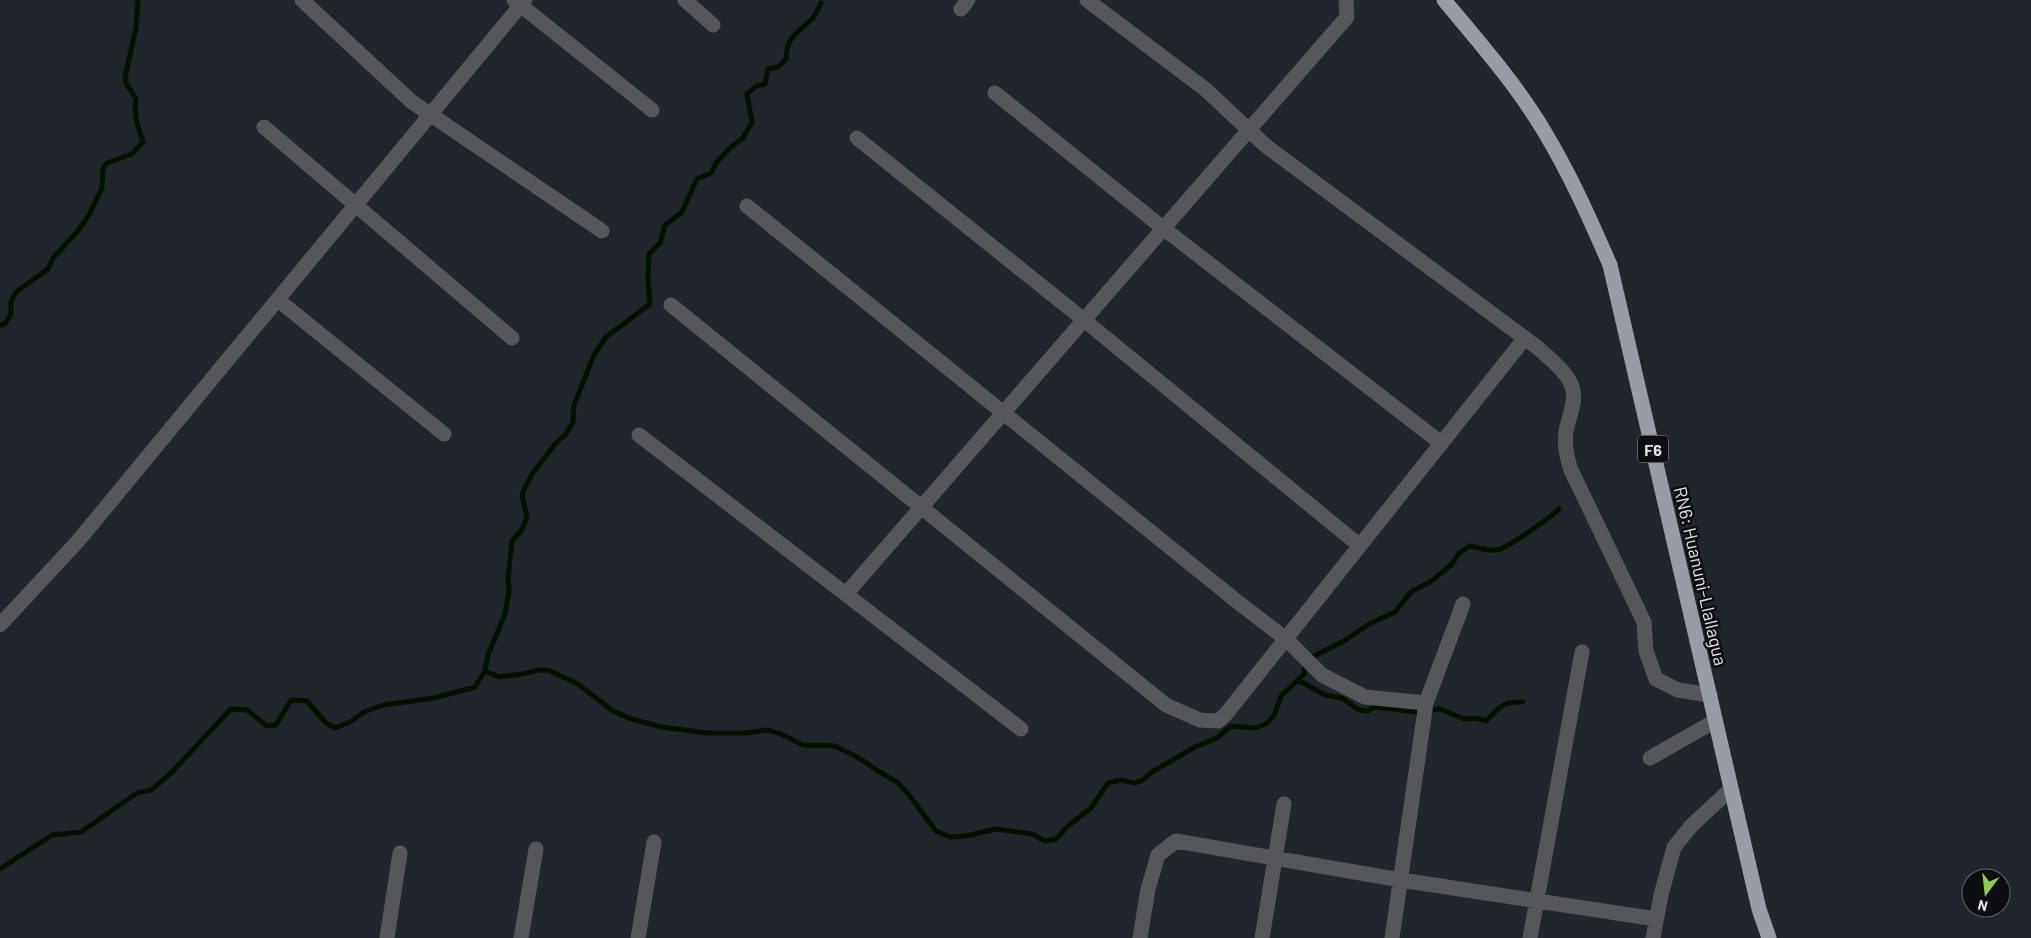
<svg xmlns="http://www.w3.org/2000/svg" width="2031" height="938" font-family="Barlow,sans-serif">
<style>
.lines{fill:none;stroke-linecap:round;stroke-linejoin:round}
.stream{stroke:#051200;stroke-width:5}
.minor{stroke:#55575b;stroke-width:15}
.highway{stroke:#979ca5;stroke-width:15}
.labels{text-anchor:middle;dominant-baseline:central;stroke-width:5;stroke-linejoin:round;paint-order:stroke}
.shield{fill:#0c0e11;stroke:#a3a6aa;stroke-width:1}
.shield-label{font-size:16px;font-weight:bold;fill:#e4e7eb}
.street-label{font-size:18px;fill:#e4e7eb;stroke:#0c0e11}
</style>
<rect width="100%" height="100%" fill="#21252c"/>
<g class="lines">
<path class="stream" d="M0,325L5,324L11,314V302L16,292L48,269L53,258L77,232L89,215L102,188L103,168L107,163L132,154L143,142C138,126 133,115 136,99L127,85L125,78L136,27L138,0
M485,671L499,677L523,674L538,670H548L578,684L613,711L631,719L662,727L707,733H745L768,730L783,735L803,745L835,746L859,758L878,771L897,782L909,795L936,831L950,837L966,836L996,829L1032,834L1045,841L1056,839L1068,826L1091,808L1108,783L1121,780L1135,783L1143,780L1152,772L1195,747L1217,738L1231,726L1255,728L1266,724L1274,716L1281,696L1304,674L1305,666L1312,657L1344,641L1369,624L1395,612L1411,592L1433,580L1452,564L1459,553L1470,546C1479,548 1488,551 1497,550C1508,548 1551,517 1559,509
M1298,680L1325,695L1342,698L1359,710L1368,711L1374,707L1416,712L1440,709L1464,719L1476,718L1486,721C1500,707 1502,701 1523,702
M0,869L52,835L81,832L137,793L151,790L171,773L231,709L247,710L267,726L276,725L291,700L307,701L326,723L335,728L350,722L364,712L383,705L434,698L475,687L485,671L488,655L505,614L509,591L508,578L512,541L521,531L527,518L522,494L532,474L556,443L566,434L573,422L574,405L594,355L606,337L650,304L648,278L649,254L660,243L665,225L682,212L697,179L711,173L716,163L730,148L743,138L752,122L747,94L756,86L765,84L768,69L778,67L786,59C786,38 797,33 811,20C815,16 818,9 821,3"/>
<path class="minor" d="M302,0L412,102L602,231
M514,0L652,110
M685,0L713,25
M1087,0L1205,89L1266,146L1538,348C1549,358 1570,374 1573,390C1576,404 1568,418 1566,432C1564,446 1567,457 1571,470L1644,622L1646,651L1656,679L1678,690L1710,695
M961,9L968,0
M995,93L1163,228L1441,443
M264,127L512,338
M857,138L1084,320L1360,546
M747,206L1239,603L1286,639L1322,675L1365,697L1426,703
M278,300L444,434
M671,305L1166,705L1200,720L1218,721L1226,714L1525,338
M639,435L1021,729
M846,594L1347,17L1346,0
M0,625L78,541L525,0
M1650,758L1715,721
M387,938L400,853
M521,938L536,849
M638,938L654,842
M1140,938L1148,889L1158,855L1176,841L1401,880L1656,919
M1262,938L1284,804
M1392,938L1426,703L1463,604
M1530,938L1582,652
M1653,938L1661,895L1674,847L1692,825L1731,789"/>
<path class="highway" d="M1444,0C1479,42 1516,84 1544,131C1570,174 1590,219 1610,265L1759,909L1769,938"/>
</g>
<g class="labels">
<rect class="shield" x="1638" y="435.5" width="30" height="27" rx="4"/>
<g class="shield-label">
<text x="1653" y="449">F6</text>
</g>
<g class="street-label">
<text transform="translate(1701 576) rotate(77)">RN6: Huanuni-Llallagua</text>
</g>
</g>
<g transform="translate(1986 893) rotate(195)"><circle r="24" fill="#0c0e11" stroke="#626568"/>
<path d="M0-4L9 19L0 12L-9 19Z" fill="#8dce44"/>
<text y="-8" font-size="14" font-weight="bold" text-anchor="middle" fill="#e4e7eb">N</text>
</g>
</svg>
